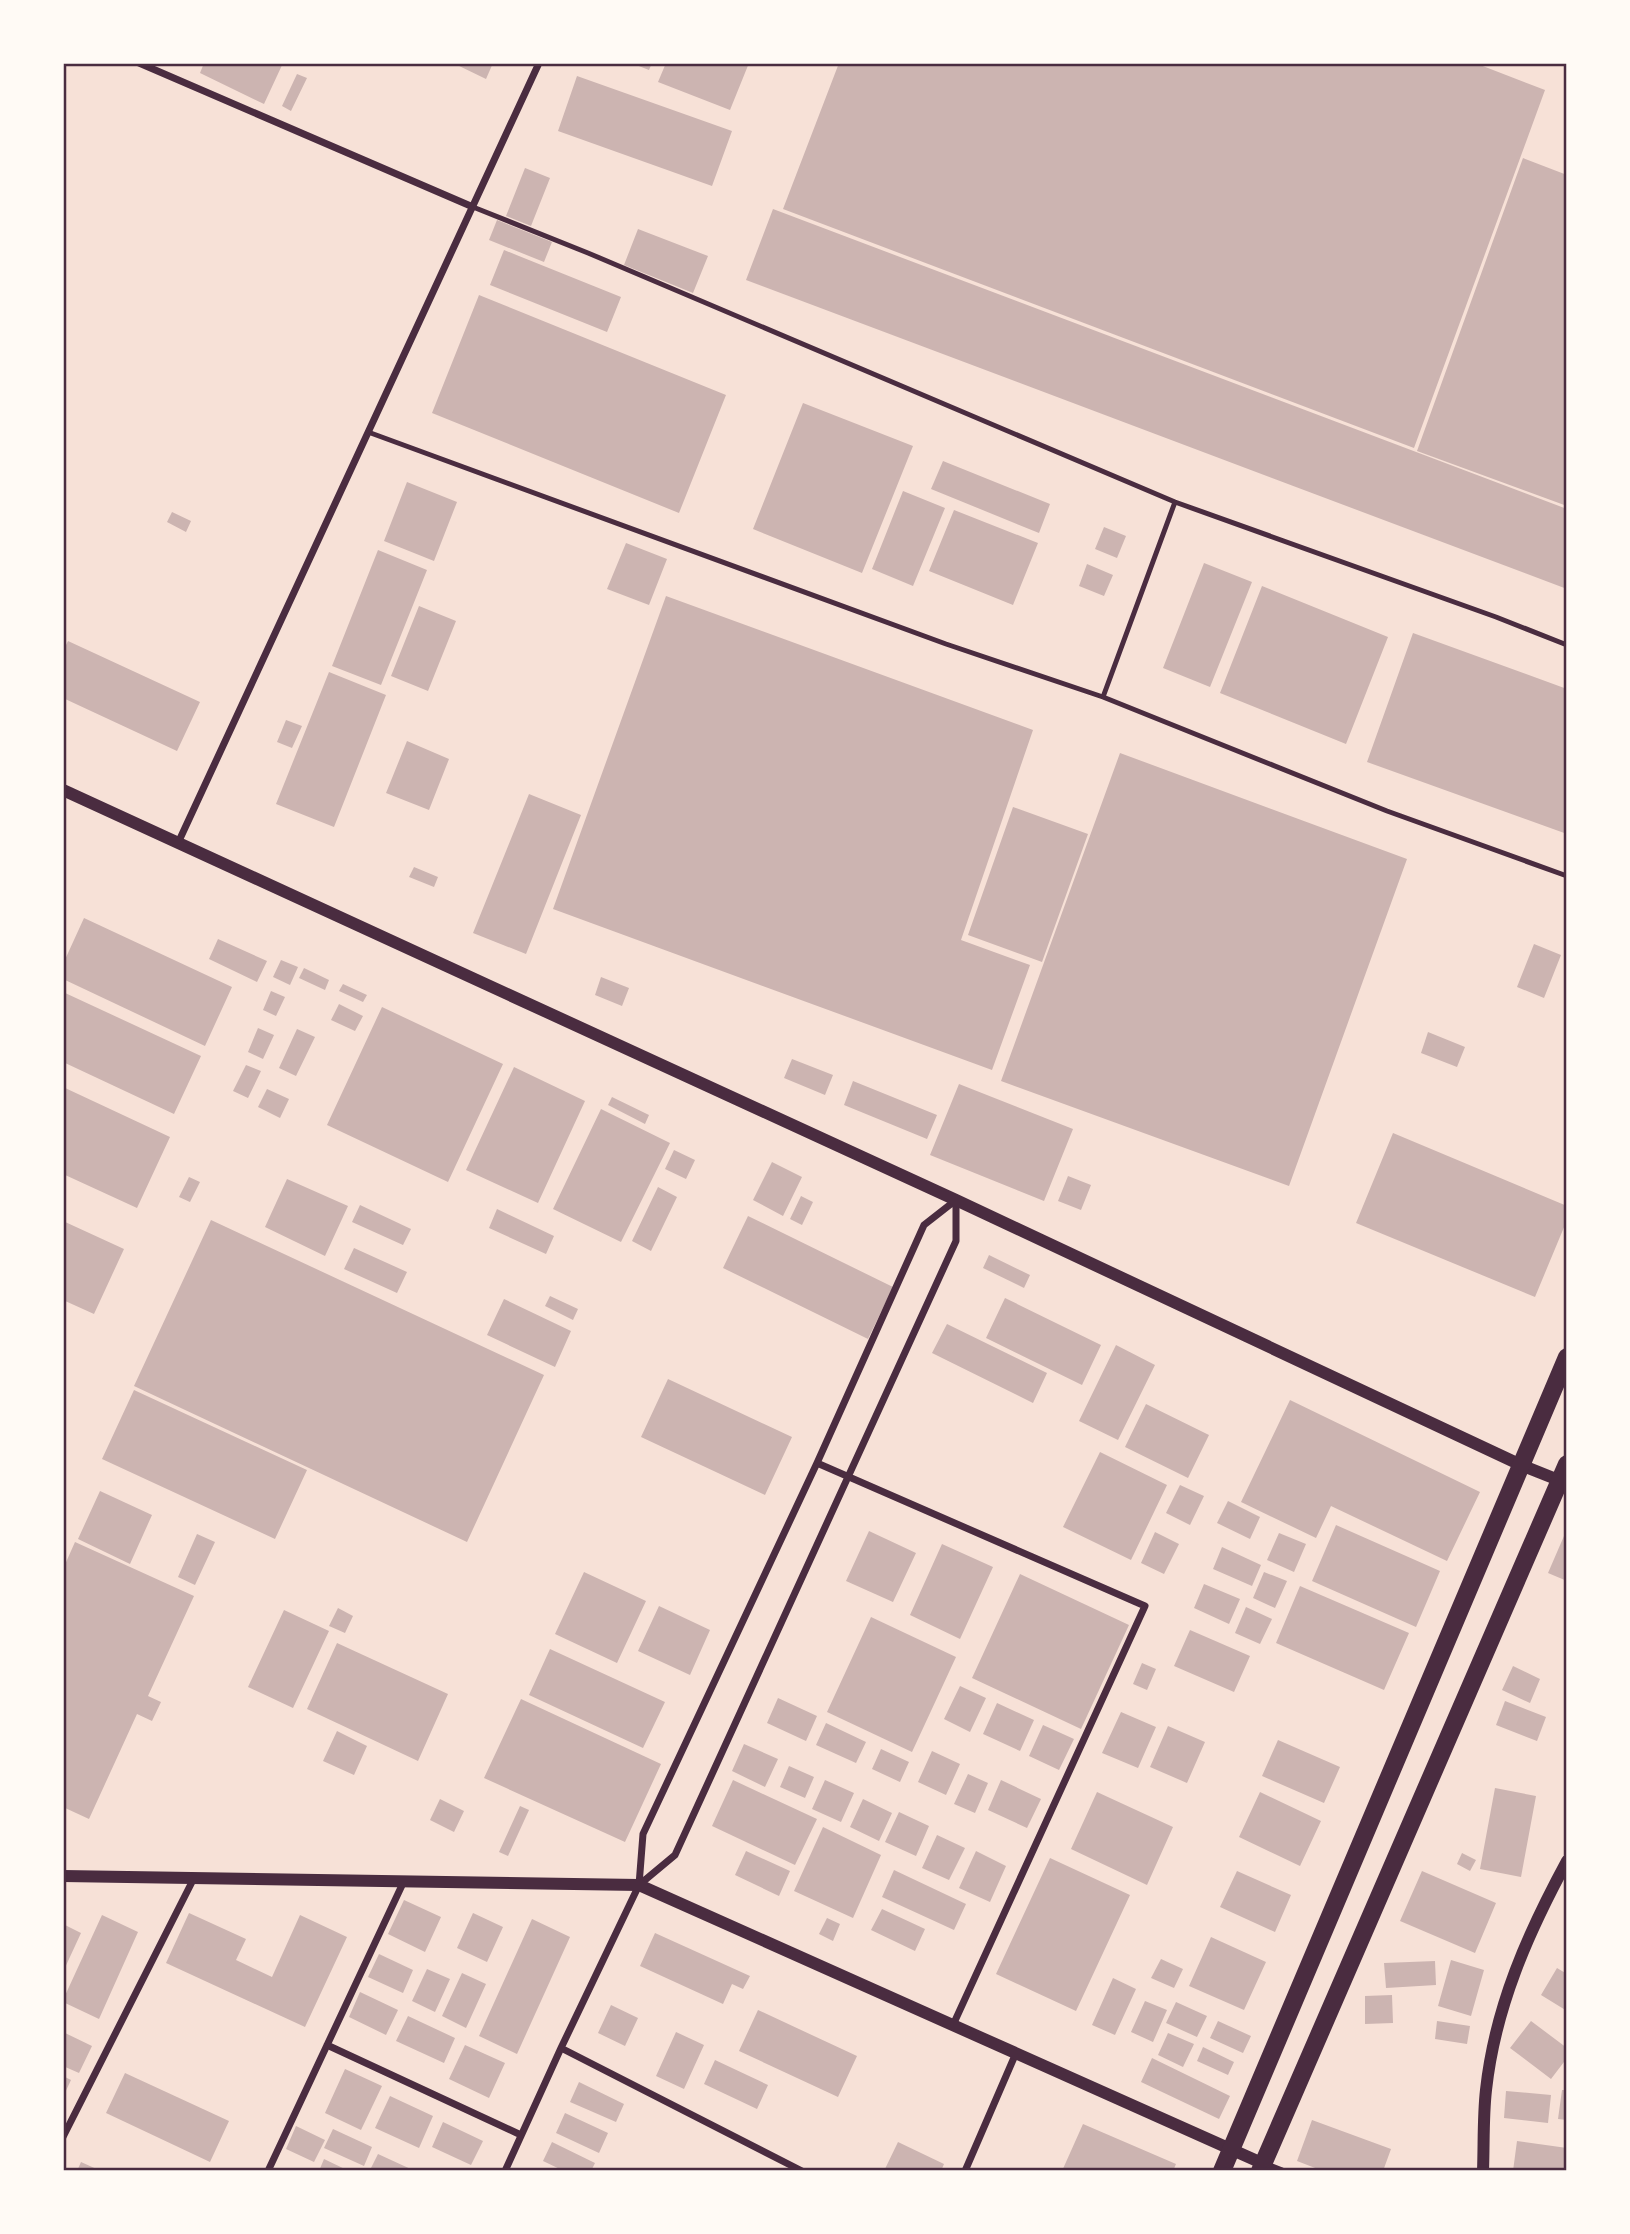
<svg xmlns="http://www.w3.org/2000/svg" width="1630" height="2234" font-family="'Playfair Display',serif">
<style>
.building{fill:#ccb4b1}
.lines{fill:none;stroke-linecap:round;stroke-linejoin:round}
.service{stroke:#4a2c40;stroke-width:5}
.minor{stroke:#4a2c40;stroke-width:7}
.tertiary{stroke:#4a2c40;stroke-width:12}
.primary{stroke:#4a2c40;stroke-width:18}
.neatline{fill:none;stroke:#4a2c40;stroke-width:2.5}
</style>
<rect width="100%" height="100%" fill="#f7e1d7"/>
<path class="building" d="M204,63H283L264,104L200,73Z
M453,63H493L486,79Z
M631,63H652L649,70Z
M666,63H749L730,110L658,82Z
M839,63H1475L1545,90L1414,448L783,209Z
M297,74L307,78L291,111L282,106Z
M577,76L732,131L712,186L558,131Z
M1523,158L1567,175V506L1417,451Z
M525,168L550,178L531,226L506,216Z
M773,209L1567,509V589L746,280Z
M497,220L552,242L544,262L489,240Z
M638,229L708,256L693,293L624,265Z
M504,250L621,297L607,332L490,285Z
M479,295L726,395L679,513L432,413Z
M803,403L913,446L862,573L753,529Z
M943,461L1050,504L1039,533L931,489Z
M407,482L457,502L434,561L384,541Z
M903,491L945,508L913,586L872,569Z
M954,510L1038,543L1013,605L929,571Z
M172,512L191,521L186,532L167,522Z
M1104,527L1126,536L1117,558L1095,549Z
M626,543L667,559L649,605L607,589Z
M378,550L427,570L381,685L332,666Z
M1204,563L1252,582L1210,687L1163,668Z
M1087,564L1113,575L1104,596L1079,586Z
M1262,586L1388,637L1346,744L1220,693Z
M666,596L1033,730L961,940L1030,965L992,1070L553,909Z
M419,606L456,621L428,691L391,676Z
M1413,633L1567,689V834L1367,762Z
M68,641L200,702L177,751L63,698V651Z
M329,672L386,695L334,827L276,804Z
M286,720L302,726L292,748L277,742Z
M407,741L449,759L429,810L386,793Z
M1120,753L1407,859L1289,1186L1001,1081Z
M529,794L581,815L526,954L473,933Z
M1013,807L1088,834L1042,962L968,935Z
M414,867L438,877L434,887L409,877Z
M84,918L232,987L205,1046L63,979V964Z
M218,939L267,961L257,982L209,959Z
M1534,944L1561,955L1544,998L1517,987Z
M281,960L298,967L290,985L273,977Z
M304,968L329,980L325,990L299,978Z
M601,977L629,988L622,1006L595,995Z
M343,984L367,995L363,1002L339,991Z
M271,991L285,997L276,1016L263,1010Z
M63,992L201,1056L174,1114L63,1062Z
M339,1004L363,1016L355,1031L331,1020Z
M382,1007L503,1064L448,1182L327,1125Z
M258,1028L274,1035L263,1059L248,1052Z
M297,1029L315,1037L296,1076L279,1068Z
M1428,1032L1465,1047L1457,1067L1421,1053Z
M792,1059L833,1075L825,1095L784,1078Z
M246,1065L261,1071L248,1098L233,1091Z
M514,1067L585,1101L538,1203L466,1170Z
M853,1081L937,1115L927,1139L844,1105Z
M959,1084L1073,1129L1044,1201L930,1155Z
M63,1087L170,1137L137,1208L63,1174Z
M267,1089L289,1099L280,1118L258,1107Z
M612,1097L649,1115L645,1124L608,1105Z
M601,1109L670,1143L621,1242L553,1209Z
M1393,1133L1567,1206V1220L1535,1297L1356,1223Z
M674,1150L695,1160L686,1179L665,1169Z
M772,1162L802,1177L783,1216L753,1200Z
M1068,1176L1091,1185L1081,1210L1058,1201Z
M189,1177L200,1182L190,1202L179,1197Z
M287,1179L348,1206L325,1256L265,1227Z
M658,1187L677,1197L651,1251L632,1241Z
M801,1196L813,1202L802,1225L790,1219Z
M360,1205L411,1229L403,1245L352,1222Z
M497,1209L554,1236L546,1254L489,1228Z
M748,1216L893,1287L868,1339L723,1268Z
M211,1220L544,1375L467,1542L134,1386Z
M63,1221L124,1249L94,1314L63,1300Z
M354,1248L407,1272L397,1293L344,1269Z
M989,1255L1030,1275L1024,1288L983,1268Z
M550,1296L578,1309L573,1320L545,1306Z
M1005,1298L1101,1345L1082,1385L986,1338Z
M504,1299L571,1331L555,1367L487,1335Z
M947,1324L1047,1373L1033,1403L932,1353Z
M1116,1345L1155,1365L1118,1440L1079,1421Z
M668,1379L792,1437L765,1495L641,1437Z
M134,1390L307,1470L275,1539L102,1459Z
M1290,1400L1480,1492L1447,1561L1331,1506L1316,1538L1241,1502Z
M1146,1404L1209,1435L1188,1478L1125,1447Z
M1100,1452L1167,1485L1131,1560L1063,1527Z
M1180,1485L1204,1496L1190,1525L1166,1513Z
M100,1491L152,1515L130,1564L78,1539Z
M1228,1501L1260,1517L1250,1539L1217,1523Z
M1336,1525L1440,1571L1416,1627L1312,1581Z
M1567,1529V1581L1548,1573Z
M869,1531L916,1553L893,1602L846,1581Z
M1155,1532L1179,1544L1164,1574L1141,1563Z
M1279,1533L1306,1544L1294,1572L1267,1560Z
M197,1534L215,1542L195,1585L178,1577Z
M75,1542L194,1596L148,1696L161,1702L152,1721L137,1714L89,1819L63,1807V1569Z
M942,1544L993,1567L960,1639L910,1615Z
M1222,1547L1261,1565L1252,1586L1213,1569Z
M584,1572L646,1601L617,1663L555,1634Z
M1264,1572L1287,1581L1275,1608L1253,1598Z
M1020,1574L1129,1625L1081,1729L972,1678Z
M1204,1584L1240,1599L1229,1624L1194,1608Z
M1300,1586L1409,1633L1384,1690L1276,1643Z
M659,1606L710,1630L690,1675L638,1651Z
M1246,1607L1272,1619L1260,1644L1235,1633Z
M338,1608L353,1616L345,1633L329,1626Z
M284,1610L329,1631L293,1708L248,1687Z
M871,1617L956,1657L912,1752L827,1712Z
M1190,1630L1250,1656L1234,1692L1174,1666Z
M337,1643L448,1694L418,1761L307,1709Z
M550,1649L665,1702L643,1748L529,1695Z
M1142,1663L1156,1669L1147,1690L1133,1684Z
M1513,1666L1540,1679L1530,1703L1502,1690Z
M960,1686L986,1698L970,1732L944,1719Z
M778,1698L817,1716L806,1741L767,1723Z
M521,1699L661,1764L625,1842L484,1778Z
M1505,1701L1546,1717L1537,1741L1496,1725Z
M997,1703L1034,1720L1020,1751L983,1734Z
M1121,1712L1156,1727L1138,1768L1102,1753Z
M826,1723L866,1742L856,1763L816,1745Z
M1043,1725L1074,1739L1059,1770L1029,1756Z
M1168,1726L1205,1742L1187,1783L1150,1767Z
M337,1731L367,1746L354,1775L323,1761Z
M1278,1740L1340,1767L1324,1803L1262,1776Z
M744,1744L778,1759L765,1787L732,1771Z
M881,1749L909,1762L900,1782L872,1769Z
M932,1751L960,1764L946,1795L918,1782Z
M789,1766L814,1777L805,1798L780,1787Z
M968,1774L988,1783L975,1813L954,1804Z
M733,1780L817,1819L795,1865L712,1826Z
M825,1780L854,1793L841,1822L812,1809Z
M1001,1780L1041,1799L1027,1828L988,1810Z
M1495,1788L1536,1796L1521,1877L1480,1869Z
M1097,1792L1173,1827L1147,1885L1071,1849Z
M1260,1792L1321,1821L1300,1866L1239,1837Z
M440,1799L464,1811L454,1832L430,1820Z
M863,1799L892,1813L879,1841L850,1827Z
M520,1806L529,1810L508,1856L499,1852Z
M899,1812L929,1826L916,1856L885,1842Z
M823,1827L881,1855L853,1918L794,1891Z
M937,1835L965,1848L949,1880L922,1868Z
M746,1851L790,1871L779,1896L735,1875Z
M976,1851L1006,1866L990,1902L959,1888Z
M1462,1853L1476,1860L1470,1871L1457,1864Z
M1050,1858L1130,1895L1076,2011L996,1974Z
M894,1870L966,1904L954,1930L882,1897Z
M1237,1871L1291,1895L1275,1932L1220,1907Z
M1422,1871L1496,1903L1475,1953L1400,1921Z
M404,1900L441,1917L425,1952L388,1934Z
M882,1909L925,1929L915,1951L871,1930Z
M189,1913L246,1939L236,1960L272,1977L300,1915L347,1937L305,2027L166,1963Z
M473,1913L503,1927L487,1962L457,1948Z
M102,1915L138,1932L99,2019L63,2002V2000Z
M827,1918L840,1924L833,1941L819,1934Z
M532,1919L570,1937L517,2054L479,2036Z
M63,1924L81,1933L63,1972Z
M655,1933L750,1976L743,1989L732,1984L723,2004L640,1966Z
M1211,1937L1266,1962L1244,2010L1189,1986Z
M379,1954L413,1970L403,1993L368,1977Z
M1161,1959L1183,1969L1174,1988L1151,1978Z
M1451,1960L1484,1970L1471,2016L1438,2006Z
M1435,1961L1436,1985L1386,1988L1384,1963Z
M1557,1968L1567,1974V2011L1541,1995Z
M427,1969L450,1979L435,2012L412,2001Z
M462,1973L486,1984L466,2028L442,2016Z
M1113,1978L1136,1989L1115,2035L1092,2025Z
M360,1992L398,2010L386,2035L349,2017Z
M1392,1995L1393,2023L1365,2024V1996Z
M1145,2001L1167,2010L1153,2042L1131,2032Z
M1176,2002L1207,2016L1197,2037L1166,2023Z
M611,2005L638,2018L625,2046L598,2033Z
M758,2010L857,2056L838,2097L739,2051Z
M408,2016L455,2038L444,2063L396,2041Z
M1218,2021L1251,2036L1243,2053L1210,2038Z
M1437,2021L1470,2026L1467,2044L1435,2039Z
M1531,2021L1567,2048V2058L1551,2079L1510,2048Z
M63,2032L92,2046L79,2073L63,2066Z
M676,2032L704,2045L684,2089L656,2076Z
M1168,2033L1194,2044L1183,2067L1158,2055Z
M465,2045L505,2063L489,2098L449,2079Z
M1203,2047L1234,2062L1228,2075L1197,2061Z
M1152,2058L1230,2096L1219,2119L1141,2082Z
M715,2060L768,2085L757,2109L704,2084Z
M345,2069L382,2086L361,2130L325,2113Z
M125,2073L229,2121L210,2162L106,2113Z
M63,2076L71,2080L63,2097Z
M579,2082L624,2104L616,2122L570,2102Z
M1562,2090H1567V2120L1558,2119Z
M1506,2091L1551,2095L1548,2123L1504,2118Z
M390,2096L433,2116L419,2148L375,2128Z
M565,2113L608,2133L599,2153L556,2133Z
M1312,2120L1391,2149L1383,2171H1323L1297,2161Z
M443,2122L483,2141L471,2165L432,2147Z
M1083,2124L1176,2164L1173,2171H1062Z
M296,2126L325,2140L314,2162L286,2149Z
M333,2129L372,2147L364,2166L324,2148Z
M1517,2141L1567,2148V2171H1513Z
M552,2142L595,2163L591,2171H564L543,2161Z
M898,2142L944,2164L941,2171H884Z
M378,2154L415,2171L370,2170Z
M324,2159L349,2171H319Z
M81,2162L101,2171H77Z"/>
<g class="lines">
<path class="service" d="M473,207L588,253L1175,502L1496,617L1567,645
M368,432L946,644L1103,697L1387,811L1567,876
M1103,697L1175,502"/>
<path class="minor" d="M139,63L473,207
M178,843L539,63
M817,1463L1145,1606L953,2025
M639,1885L675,1855L956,1241V1200
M327,2045L521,2135
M561,2048L802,2171
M63,2137L194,1878
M1264,2164L1282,2171
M268,2171L404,1881
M505,2171L561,2048L639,1885L643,1834L817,1463L924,1225L956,1200
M965,2171L1016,2053"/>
<path class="tertiary" d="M63,790L956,1200L1521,1465L1566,1483
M63,1876L639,1885L1264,2164
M1483,2171C1484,2144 1483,2116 1486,2090C1495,2007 1528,1933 1567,1861"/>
<path class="primary" d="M1222,2171L1567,1357
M1260,2171L1567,1464"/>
</g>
<rect width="1630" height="2234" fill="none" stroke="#fffaf5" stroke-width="130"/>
<rect x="65" y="65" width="1500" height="2104" class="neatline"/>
</svg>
